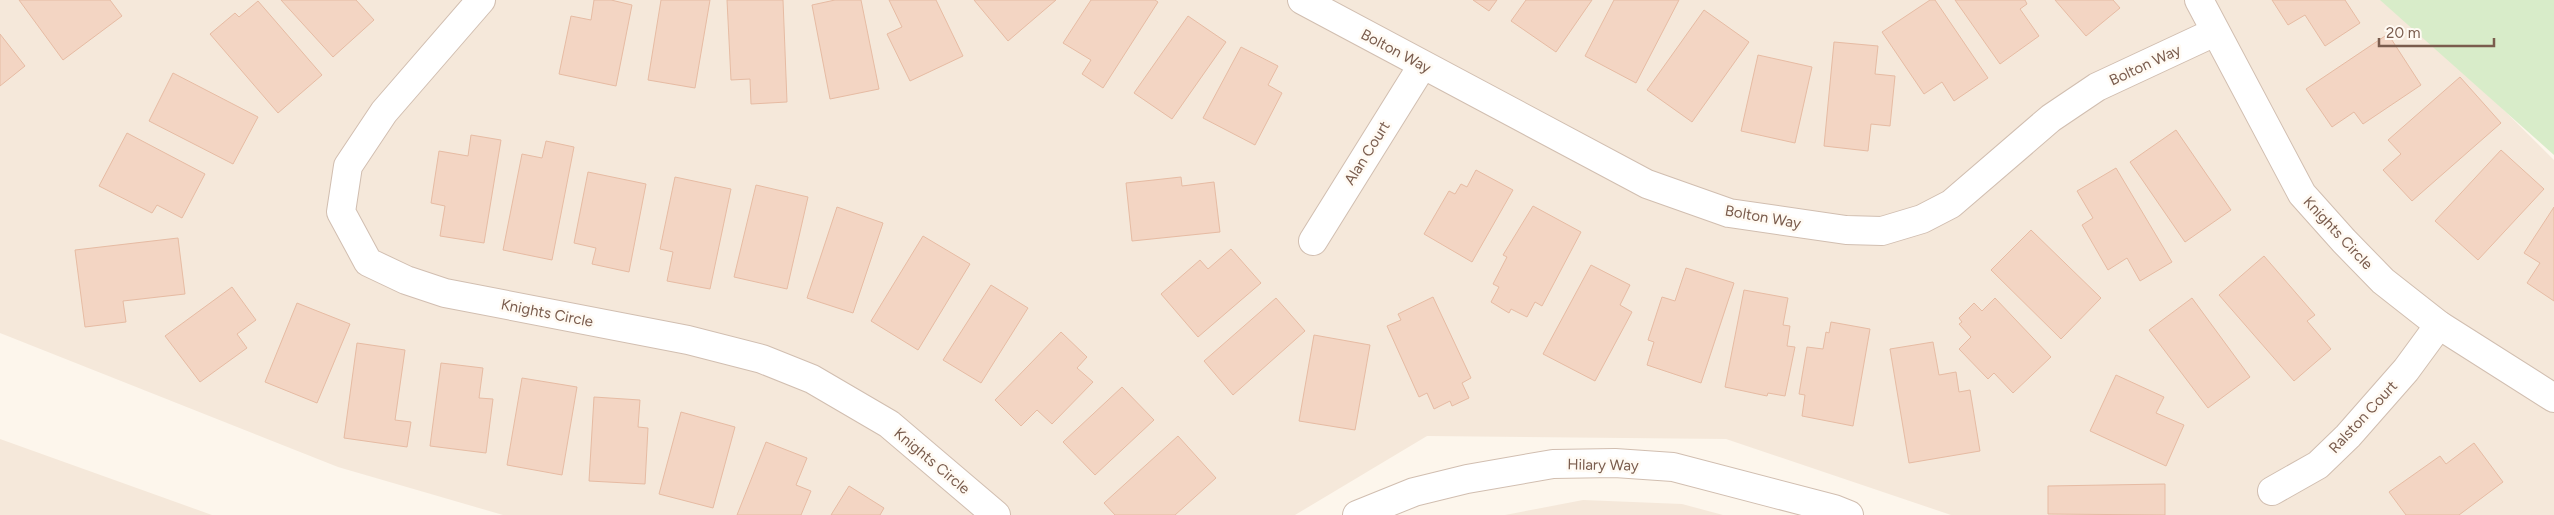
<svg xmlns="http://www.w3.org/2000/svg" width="2554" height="515" font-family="Figtree,sans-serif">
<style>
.residential{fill:#f5e8da}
.green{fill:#d8ecc9}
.building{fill:#f3d5c3;stroke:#e6bba3}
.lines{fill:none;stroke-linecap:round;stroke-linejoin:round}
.street-casing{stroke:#d1beb0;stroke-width:30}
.street{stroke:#fff;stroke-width:28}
.labels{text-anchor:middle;stroke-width:5;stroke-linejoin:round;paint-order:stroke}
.street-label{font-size:15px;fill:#7a5c4d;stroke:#fffaf3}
</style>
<rect width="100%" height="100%" fill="#fdf6ec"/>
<!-- residential -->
<g class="residential">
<path d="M0,0h2393l161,160v355h-603l-225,-76 -299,-3 -132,79h-792l-165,-48 -338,-134z"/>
<path d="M0,439l212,76h-212z"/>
<path d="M1583,500l99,4 41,11h-218z"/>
</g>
<!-- green -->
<path class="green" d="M2380,0h174v155z"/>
<!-- building -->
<g class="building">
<path d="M19,0h91l12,16 -59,44z"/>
<path d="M281,0h75l18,20 -41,37z"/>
<path d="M594,0h17l21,5 -16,81 -57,-12 12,-58 20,4z"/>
<path d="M661,0h49l-15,88 -47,-8z"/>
<path d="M727,0h56l4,102 -36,2 -1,-25 -19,1z"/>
<path d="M835,0h26l18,89 -49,10 -18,-94z"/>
<path d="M889,0h47l27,56 -53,25 -23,-47 15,-7z"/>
<path d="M974,0h82l-48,41z"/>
<path d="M1091,0h64l3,2 -55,86 -21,-14 9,-14 -28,-17z"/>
<path d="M1473,0h24l-8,11z"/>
<path d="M1526,0h66l-36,52 -45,-31z"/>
<path d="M1614,0h65l-43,83 -51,-27z"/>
<path d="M1930,0h5l53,78 -34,23 -12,-19 -18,12 -42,-62z"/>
<path d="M1955,0h70l2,4 -7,5 19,27 -39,28z"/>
<path d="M2055,0h58l7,8 -34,28z"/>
<path d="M2272,0h73l15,23 -35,23 -20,-31 -17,10z"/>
<path d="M258,1l64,74 -44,38 -68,-79 25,-21 4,4z"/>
<path d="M1704,10l45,32 -57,80 -45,-32z"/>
<path d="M1188,16l38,26 -54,77 -38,-26z"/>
<path d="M0,34l25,32 -25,20z"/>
<path d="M2388,34l33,51 -58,39 -9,-12 -22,15 -26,-38z"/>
<path d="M1834,42l44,4 -3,28 20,2 -5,50 -19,-2 -3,27 -44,-5z"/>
<path d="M1241,47l37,19 -10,19 14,8 -27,52 -52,-27z"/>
<path d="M1758,55l54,12 -17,76 -54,-12z"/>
<path d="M173,73l85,44 -25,47 -84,-43z"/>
<path d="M2460,77l41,46 -89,78 -29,-31 18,-16 -13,-14z"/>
<path d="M2176,130l55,80 -46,32 -55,-80z"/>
<path d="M127,133l78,41 -23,44 -25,-13 -5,8 -53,-27z"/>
<path d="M471,135l30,5 -17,103 -44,-7 5,-30 -14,-3 8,-52 29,5z"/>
<path d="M546,141l28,6 -22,113 -49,-10 19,-96 20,4z"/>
<path d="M2501,150l43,39 -66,71 -43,-39z"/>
<path d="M2116,168l56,94 -32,19 -13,-23 -19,12 -26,-45 11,-7 -16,-27z"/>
<path d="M1476,170l37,20 -41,72 -48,-28 25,-43 6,3 6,-10 6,3z"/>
<path d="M588,172l58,12 -17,88 -37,-8 4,-16 -22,-5z"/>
<path d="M675,177l56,12 -21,100 -43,-8 6,-29 -13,-3z"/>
<path d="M1181,177l1,9 32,-4 6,50 -88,9 -6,-58z"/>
<path d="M756,185l52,12 -21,92 -53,-12z"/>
<path d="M1533,206l48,26 -39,74 -7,-4 -8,15 -16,-8 -2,4 -18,-11 8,-15 -6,-3 14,-27 -4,-2z"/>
<path d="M837,207l46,16 -30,90 -46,-15z"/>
<path d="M2554,207v94l-27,-18 13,-20 -16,-10z"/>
<path d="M2031,230l70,68 -40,41 -70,-69z"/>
<path d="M923,236l47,28 -52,86 -47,-29z"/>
<path d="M178,238l7,56 -62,7 3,21 -41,5 -10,-77z"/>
<path d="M1231,249l30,34 -63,54 -37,-43 39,-34 8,9z"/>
<path d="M2264,256l51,59 -8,6 24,28 -37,32 -75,-86z"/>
<path d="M1591,265l39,20 -10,20 12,7 -37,69 -52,-27z"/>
<path d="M1686,268l48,15 -33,100 -54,-18 7,-23 -6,-2 14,-43 13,4z"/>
<path d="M991,285l37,23 -47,75 -38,-23z"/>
<path d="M232,287l24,33 -19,14 10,14 -47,34 -35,-46z"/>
<path d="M1744,290l44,8 -5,27 7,1 -3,20 8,1 -10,49 -17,-3 -1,3 -42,-9z"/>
<path d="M1433,297l38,81 -9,5 7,15 -17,8 -2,-5 -16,8 -7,-16 -8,4 -32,-71 14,-6 -3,-6z"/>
<path d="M1276,298l29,33 -72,64 -29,-34z"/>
<path d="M1995,298l56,59 -38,36 -19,-20 -6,6 -29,-30 12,-12 -12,-13 3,-2 -3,-4 15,-15 8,8z"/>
<path d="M2192,298l58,79 -42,31 -59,-78z"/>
<path d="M297,303l53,21 -33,79 -52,-21z"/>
<path d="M1831,322l39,7 -17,97 -51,-10 3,-21 -6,-1 8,-47 16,2 3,-17 3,1z"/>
<path d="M1061,332l26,25 -10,11 16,14 -41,42 -15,-14 -16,16 -26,-26z"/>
<path d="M1314,335l56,10 -15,85 -56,-9z"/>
<path d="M1933,342l6,33 17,-3 3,20 11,-2 10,61 -71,12 -19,-114z"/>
<path d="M357,343l48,7 -10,70 16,2 -4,25 -63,-9z"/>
<path d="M441,363l42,5 -4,30 14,1 -7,54 -56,-7z"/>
<path d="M2116,375l48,22 -8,16 28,12 -18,41 -76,-35z"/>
<path d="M522,378l55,9 -15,88 -55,-10z"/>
<path d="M1122,387l32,33 -59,55 -32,-33z"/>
<path d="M594,397l46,3 -2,27 10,1 -3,56 -56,-3z"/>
<path d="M681,412l54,15 -22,81 -54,-14z"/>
<path d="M1178,436l38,42 -41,37h-60l-11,-12z"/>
<path d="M766,442l41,16 -11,27 15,6 -10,24h-64z"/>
<path d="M2474,443l29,39 -44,33h-53l-17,-23 51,-36 6,8z"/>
<path d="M2165,484v31l-117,-1v-28z"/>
<path d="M849,486l35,22 -4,7h-49z"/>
</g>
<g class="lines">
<defs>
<g id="street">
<path d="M481,0l-97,112 -36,54 -7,46 27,50 38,18 39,13 243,47 74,19 50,20 77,45 107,91"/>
<path d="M1302,0l345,184 82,29 117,17 36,1 40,-12 29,-15 100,-86 46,-31 118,-55"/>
<path d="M2199,0l103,194 42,47 39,40 56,44 115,73"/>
<path d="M1313,241l109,-175"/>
<path d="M2272,491l46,-26 30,-29 58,-66 33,-45"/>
<path d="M1357,515l57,-23 53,-13 86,-15 62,-1 58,4 161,42 15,6"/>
</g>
</defs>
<!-- street casing -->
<use href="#street" class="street-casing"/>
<!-- street -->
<use href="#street" class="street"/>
</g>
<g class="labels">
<!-- street labels -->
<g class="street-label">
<text transform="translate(1396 51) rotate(28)" y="5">Bolton Way</text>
<text transform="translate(2145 65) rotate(-25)" y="5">Bolton Way</text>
<text transform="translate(1367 153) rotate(-58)" y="5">Alan Court</text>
<text transform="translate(1763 217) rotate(10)" y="5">Bolton Way</text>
<text transform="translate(2338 233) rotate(47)" y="5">Knights Circle</text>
<text transform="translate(547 313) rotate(11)" y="5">Knights Circle</text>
<text transform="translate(2363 417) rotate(-47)" y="5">Ralston Court</text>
<text transform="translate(932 461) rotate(40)" y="5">Knights Circle</text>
<text transform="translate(1603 465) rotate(1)" y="5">Hilary Way</text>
</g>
</g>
<!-- scale -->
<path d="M2379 38v8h115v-8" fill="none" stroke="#7a5c4d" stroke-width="2.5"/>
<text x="2386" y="38" font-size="15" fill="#7a5c4d" stroke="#fffaf3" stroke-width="4" paint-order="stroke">20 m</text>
</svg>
